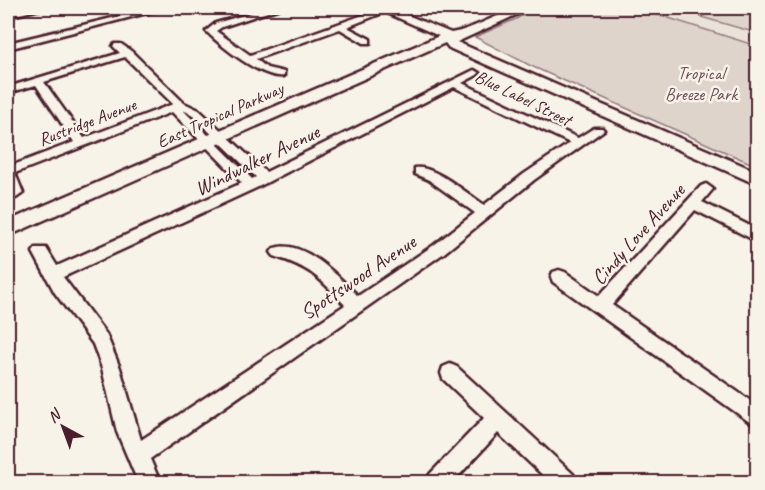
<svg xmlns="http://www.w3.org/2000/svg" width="765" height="490" font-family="Caveat,sans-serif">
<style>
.built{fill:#eae3da}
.green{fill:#ded4cc;stroke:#947a7c;stroke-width:1.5}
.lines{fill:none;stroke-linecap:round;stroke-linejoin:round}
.street-casing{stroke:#4a1f2b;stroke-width:5}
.secondary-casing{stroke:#4a1f2b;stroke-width:5}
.street{fill:#f7f3e8;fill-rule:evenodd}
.secondary{fill:#f7f3e8;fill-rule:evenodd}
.labels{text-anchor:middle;stroke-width:5;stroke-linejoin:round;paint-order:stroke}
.far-park-label{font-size:18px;fill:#6f4c53;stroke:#f7f3e8}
.far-street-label{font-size:18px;fill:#4a1f2b;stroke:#f7f3e8}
.street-label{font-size:21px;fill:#4a1f2b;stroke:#f7f3e8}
</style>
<rect width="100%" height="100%" fill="#f7f3e8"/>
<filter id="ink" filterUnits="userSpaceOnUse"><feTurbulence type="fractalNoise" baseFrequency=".0167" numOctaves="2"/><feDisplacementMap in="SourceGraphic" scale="12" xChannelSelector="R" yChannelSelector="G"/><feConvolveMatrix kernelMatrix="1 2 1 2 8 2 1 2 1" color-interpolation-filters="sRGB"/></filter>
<g filter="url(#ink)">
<!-- built -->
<path class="built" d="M637,8h120v38z"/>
<!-- green -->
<g class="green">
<path d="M535,8h102l120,38v120l-226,-100 -56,-29 41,-18z"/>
<path d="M715,8h42v21l-4,3 -52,-15z"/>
</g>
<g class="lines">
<defs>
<g id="street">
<path d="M31,8h13l-36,9v-4z"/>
<path d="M154,8h12l-158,41v-6z"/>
<path d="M269,8h11l-58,19 -6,4 34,24 133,-47 7,2 -43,17 23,12v4h-6l-24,-14 -84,30 11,9 17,4v4c-22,3 -62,-29 -78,-45l10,-8z"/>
<path d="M459,8h9l1,1 -4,2z"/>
<path d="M115,44h6l10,7 53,52 15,7 67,62 208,-102 5,3 -2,2 -15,8 116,55 16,-10h8l2,2 -70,50 -90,73 -294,206 10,23h-22l-21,-50 -15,-64 -9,-24 -38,-51 -22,-41 3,-4h10l11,18 185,-83 -70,-71 -157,61 8,20 -7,5 -5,-2 -3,-8v-21l66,-25 -38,-57 -28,8v-6l112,-34 -7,-7zM125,57l48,47 -89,34 -40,-56zM454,87l116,56 -46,31 -40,31c-15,-10 -51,-41 -69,-37v6l14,6 46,33 -41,32 -76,51c-18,-18 -55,-58 -84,-48l-3,4 3,4c37,12 44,20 71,49l-204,135 -21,-72 -14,-34 -43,-57 193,-89zM183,110l8,4 65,63 -4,2z"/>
<path d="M706,184l7,5 -11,13 56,28v12l-63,-32 -83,95 146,101v22l-205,-146 -2,-5 2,-5 6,-2 6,2 34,24 102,-110z"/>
<path d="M450,364l7,3 116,107 3,8h-26l-52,-49 -45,49h-26l3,-8 54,-56 -41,-39 -2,-6 2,-6z"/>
</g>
<path id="secondary" d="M376,8h14l61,25c28,-4 51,-25 80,-25l-74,34 301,130v13l-309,-137 -4,-5 -437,193v-15l431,-185z"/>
</defs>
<!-- street casing -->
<use href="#street" class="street-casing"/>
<!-- secondary casing -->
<use href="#secondary" class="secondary-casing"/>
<!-- street -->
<use href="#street" class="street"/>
<!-- secondary -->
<use href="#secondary" class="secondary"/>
</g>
</g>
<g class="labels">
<!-- far-park labels -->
<g class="far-park-label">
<text x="701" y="79">Tropical<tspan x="701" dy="21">Breeze Park</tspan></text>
</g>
<!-- far-street labels -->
<g class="far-street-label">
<text transform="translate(523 98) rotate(26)" y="6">Blue Label Street</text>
<text transform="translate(220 115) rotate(-24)" y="6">East Tropical Parkway</text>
<text transform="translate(87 122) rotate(-21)" y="6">Rustridge Avenue</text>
</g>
<!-- street labels -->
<g class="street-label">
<text transform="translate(257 160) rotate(-26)" y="7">Windwalker Avenue</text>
<text transform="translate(638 234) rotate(-48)" y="7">Cindy Love Avenue</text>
<text transform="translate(358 277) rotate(-34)" y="7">Spottswood Avenue</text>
</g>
</g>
<!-- margin -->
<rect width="765" height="490" fill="none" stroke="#f7f3e8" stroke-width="30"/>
<rect x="15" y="15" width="735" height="460" fill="none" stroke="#4a1f2b" stroke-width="2" filter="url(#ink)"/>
<!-- north arrow -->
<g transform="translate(63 427) rotate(319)" stroke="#f7f3e8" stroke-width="4.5" paint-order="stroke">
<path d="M0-4.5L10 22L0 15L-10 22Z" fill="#4a1f2b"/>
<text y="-9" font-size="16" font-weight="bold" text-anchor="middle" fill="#4a1f2b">N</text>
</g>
</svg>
